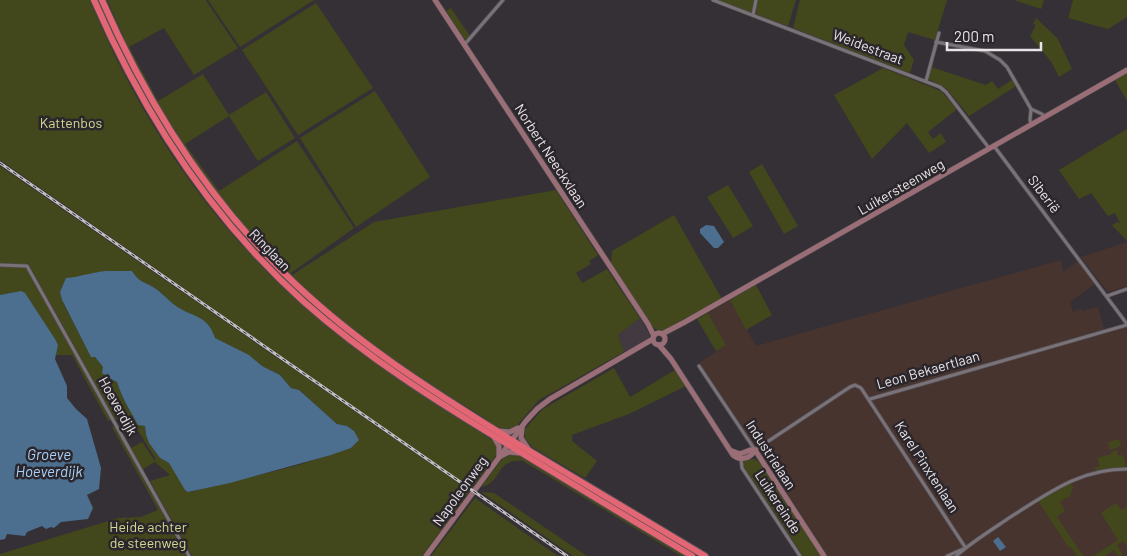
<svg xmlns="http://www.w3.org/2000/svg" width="1127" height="556" font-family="Barlow,sans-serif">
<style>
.built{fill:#423941}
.industrial{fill:#48342f}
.green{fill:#43471c;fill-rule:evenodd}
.water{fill:#4c6e8f}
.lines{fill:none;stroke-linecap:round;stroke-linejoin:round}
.street-casing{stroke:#524d51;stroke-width:4.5}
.secondary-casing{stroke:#524d51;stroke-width:6}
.highway-casing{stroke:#524d51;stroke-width:8}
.street{stroke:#797278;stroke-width:3}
.secondary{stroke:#996e77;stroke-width:5}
.highway{stroke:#e36675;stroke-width:6}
.rail-casing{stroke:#c2bec2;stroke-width:3}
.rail{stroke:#2b262b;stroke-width:1;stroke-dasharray:4;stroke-linecap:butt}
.labels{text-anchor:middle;stroke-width:5;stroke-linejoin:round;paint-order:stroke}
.street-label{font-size:14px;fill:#e8e5e8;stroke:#2b262b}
.park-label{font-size:14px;fill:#d1da91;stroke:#2b262b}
.water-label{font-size:15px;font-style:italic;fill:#a7d3fd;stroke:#2b262b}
</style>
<rect width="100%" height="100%" fill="#353035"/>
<!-- built -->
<path class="built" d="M640,318l10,17 -1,5 -25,12 -6,-17z"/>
<!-- industrial -->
<g class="industrial">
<path d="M1127,242v44l-19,6 -27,-35z"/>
<path d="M1061,260l2,12 15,-11 18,22 -26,19 3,10 8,-4 1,3 16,-4 7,25 22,-6v230h-301l-127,-193 27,-18 -18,-32 22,-13 26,46z"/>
</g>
<!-- green -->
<g class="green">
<path d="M0,0h90c48,118 123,229 221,313 56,48 119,88 183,128l3,6v7l-25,35 -472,-329z"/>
<path d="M97,0h3l39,84 42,69 116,136 181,134c-44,-28 -89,-54 -129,-87 -69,-55 -131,-120 -179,-195 -28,-45 -51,-93 -73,-141z"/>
<path d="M107,0h99l1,2 31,46 -44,27 -30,-47 -35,19 29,54 45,-27 26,41 37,-23 29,46 -37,23 -29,-45 -44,28 34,47 78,-50 57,87 -63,45 1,2 82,-53 182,-32 42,65 -9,6 2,3 -15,9 6,10 25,-14 33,49 -22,17 6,17 -85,48 -26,30 -18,-3c-9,-10 -31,-21 -43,-29 -31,-20 -62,-40 -91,-62 -75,-58 -140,-129 -190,-210 -18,-29 -34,-59 -49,-90l2,2z"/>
<path d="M208,0h106l-74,47z"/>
<path d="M717,0h38l-4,13z"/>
<path d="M757,0h39l-8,26 -32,-12z"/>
<path d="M800,0h147l-12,40 -27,-8 -4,13 10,15 -4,13 -117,-45z"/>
<path d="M1014,0h30l-3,9z"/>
<path d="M1073,0h54v17l-19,12 -40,-11z"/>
<path d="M316,3l57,85 -75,47 -56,-85z"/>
<path d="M451,8l19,28 -6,4 -18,-29z"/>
<path d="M1036,18l22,21 14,30 -13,8 -7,-14 -22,-27 6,-11 -3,-1z"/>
<path d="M931,67l55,18 6,-4 6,8 14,-9 4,6 -47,30 -23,-28 -18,-9z"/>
<path d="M883,68l58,23 16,18 -29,23 5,7 8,-6 5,9 -17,11 -22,-30 -35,36 -38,-64z"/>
<path d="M1127,73v28l-12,-21z"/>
<path d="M375,91l55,86 -74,50 -56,-89z"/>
<path d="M1127,129v112l-15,-16 6,-3 3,3 -6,-12 -7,3 -17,-23 -12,6 -20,-29z"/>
<path d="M762,164l36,62 -14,8 -35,-62z"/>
<path d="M0,166l470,325 -48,65h-230l-42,-75 20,-6 -15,-13 -12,7 -12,-21 11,-6 13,19v-3l-25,-40 -15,1 -87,-156 -3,1 86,156 -3,1 -36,-66h-18l4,-10 -30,-47 -12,-6 -16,3zM106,271h26c7,12 14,11 24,18 6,4 10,9 15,13 15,14 38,14 44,36l33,17 14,11 18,9 11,13 8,2 38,34 10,2 7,5 3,11 -6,6 -56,18 -97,24 -7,2 -6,-3 -16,-26 -9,-5 -11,-15 -3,-8 -1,-9 -7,-2c-8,-14 -17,-26 -21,-42l-6,-3 -8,-12 -8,-10 -4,-1 -28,-53 -3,-11 6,-13z"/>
<path d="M728,185l25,41 -20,12 -26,-41z"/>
<path d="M674,215l48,84 -60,32 -5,-1 -6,-4 -40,-63 1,-12z"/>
<path d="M756,285l16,30 -26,15 -16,-30z"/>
<path d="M708,313l18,32 -10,6 -19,-32z"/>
<path d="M614,368l16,29 45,-27 11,16 -57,28 -57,21v6l25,20 -12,17 -53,-31 -7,-9v-9l18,-20z"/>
<path d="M115,426l71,130h-186v-2l118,-36 23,-1 17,-7 -46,-83z"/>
<path d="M1119,439l2,7 -11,4 -2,-8z"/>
<path d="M1117,450l1,6 5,-1 3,10 -1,2 -27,3 -5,-2 7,-2 -3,-8 14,-4v-2z"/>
<path d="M510,455h7l6,3 162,98h-4l-158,-95c-28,-2 -19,18 -40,26l-1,-1 21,-28z"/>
<path d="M746,459h9l8,6 59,91h-19l-60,-91v-3z"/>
<path d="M1069,483l5,5 -2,1 -2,9 -2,-1 -8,5 5,9 -8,6 26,39h-6l-6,-9 -2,1 -31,-47z"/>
<path d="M481,492l13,1 93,63h-14z"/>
<path d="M475,498l77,54 6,4h-127z"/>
<path d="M1116,503l5,7 6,-3v39l-4,-5 -6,4 6,10 -5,1 -4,-6 -9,6h-12l25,-16 -17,-27z"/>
</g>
<!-- water -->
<g class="water">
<path d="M706,225l8,1 10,16 -6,6h-4l-14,-15v-4z"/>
<path d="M106,271h26c6,10 12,11 21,16 7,4 12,10 18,15 16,15 37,11 44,36l34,17 13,11 18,9 11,13 8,2 38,34 10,2 7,5 5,9 -8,8 -20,7 -101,28 -42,9 -3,-2 -16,-27 -9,-5 -11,-15 -3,-8 -1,-9 -7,-1c-8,-15 -16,-26 -21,-43l-6,-3 -9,-6 1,-6 -8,-10h-4l-29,-57 -2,-8 6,-14c14,-1 26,-6 40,-7z"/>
<path d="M21,291l4,2 30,46 3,6 -3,14 12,27v12l9,11 11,10 14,49 -2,21 -12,6 6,13 -5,11 -27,3 -7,6 -3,-1 -5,2 -4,-3 -15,6 -2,4 -18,-2 -2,5 -5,1v-245z"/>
<path d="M998,537l8,10 -6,4 -7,-10z"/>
</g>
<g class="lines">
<defs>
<g id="street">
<path d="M713,0l227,87 6,5 43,56"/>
<path d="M753,15l3,-15"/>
<path d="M936,42l49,9 15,9 7,7 24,42 -1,11 1,5"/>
<path d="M465,44l38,-44"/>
<path d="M926,81l13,-48"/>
<path d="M1031,109l11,5 2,3"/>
<path d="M994,146l133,178"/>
<path d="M0,265l27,1 162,290"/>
<path d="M1107,296l20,-7"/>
<path d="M699,366l56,84 95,-63 5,-2 6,3 104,159"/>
<path d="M870,399l257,-74"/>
<path d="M741,459l1,9 58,88"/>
<path d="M947,556l16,-7"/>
<path d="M956,556c17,-15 37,-27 56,-40 38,-24 68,-47 115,-47"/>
</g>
<g id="secondary">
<path d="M435,0l213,324 6,12"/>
<circle cx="659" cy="339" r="6"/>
<path d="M662,334l23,-12 442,-252"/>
<path d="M659,345l12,14 62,96c7,6 17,4 22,-5"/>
<path d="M522,428l-1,10 8,12"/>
<path d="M498,431l12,1 8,-4"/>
<path d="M494,437l5,9v11"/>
<path d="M755,450l69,106"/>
<path d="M732,451l8,3 10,-4h5"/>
<path d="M501,456l8,-4 10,1"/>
<path d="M426,556l100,-135 11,-12 13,-10 103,-60"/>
</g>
<g id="highway">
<path d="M94,0c49,113 117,218 209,301 64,57 136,102 209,146 60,37 120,73 180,109"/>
<path d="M102,0c44,101 102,194 181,272 68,68 149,119 230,169 64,38 128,77 192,115"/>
</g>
</defs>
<!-- street casing -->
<use href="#street" class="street-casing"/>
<!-- secondary casing -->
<use href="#secondary" class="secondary-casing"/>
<!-- highway casing -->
<use href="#highway" class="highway-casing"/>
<!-- street -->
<use href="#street" class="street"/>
<!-- secondary -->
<use href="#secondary" class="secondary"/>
<!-- highway -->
<use href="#highway" class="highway"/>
<defs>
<path id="rail" d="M0,163l567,393"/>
</defs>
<!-- rail casing -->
<use href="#rail" class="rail-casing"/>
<!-- rail -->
<use href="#rail" class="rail"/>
</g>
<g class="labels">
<!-- street labels -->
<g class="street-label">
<text transform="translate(868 47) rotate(21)" y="5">Weidestraat</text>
<text transform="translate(551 156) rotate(57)" y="5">Norbert Neeckxlaan</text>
<text transform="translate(901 187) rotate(-30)" y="5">Luikersteenweg</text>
<text transform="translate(1044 194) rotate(53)" y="5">Siberië</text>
<text transform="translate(270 250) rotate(46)" y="5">Ringlaan</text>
<text transform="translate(928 370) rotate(-16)" y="5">Leon Bekaertlaan</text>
<text transform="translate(118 406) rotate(61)" y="5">Hoeverdijk</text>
<text transform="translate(771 455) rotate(57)" y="5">Industrielaan</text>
<text transform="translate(927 467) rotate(57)" y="5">Karel Pinxtenlaan</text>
<text transform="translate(460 491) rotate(-54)" y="5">Napoleonweg</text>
<text transform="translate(778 502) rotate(57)" y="5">Luikereinde</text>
</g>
<!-- park labels -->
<g class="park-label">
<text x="71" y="128">Kattenbos</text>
<text x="148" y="532">Heide achter<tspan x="148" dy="16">de steenweg</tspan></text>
</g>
<!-- water labels -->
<g class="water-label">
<text x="49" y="460">Groeve<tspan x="49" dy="17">Hoeverdijk</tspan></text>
</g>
</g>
<!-- scale -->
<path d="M947 42v8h94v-8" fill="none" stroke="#e8e5e8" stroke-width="2.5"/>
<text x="954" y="42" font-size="15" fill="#e8e5e8" stroke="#2b262b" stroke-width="4" paint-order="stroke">200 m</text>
</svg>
